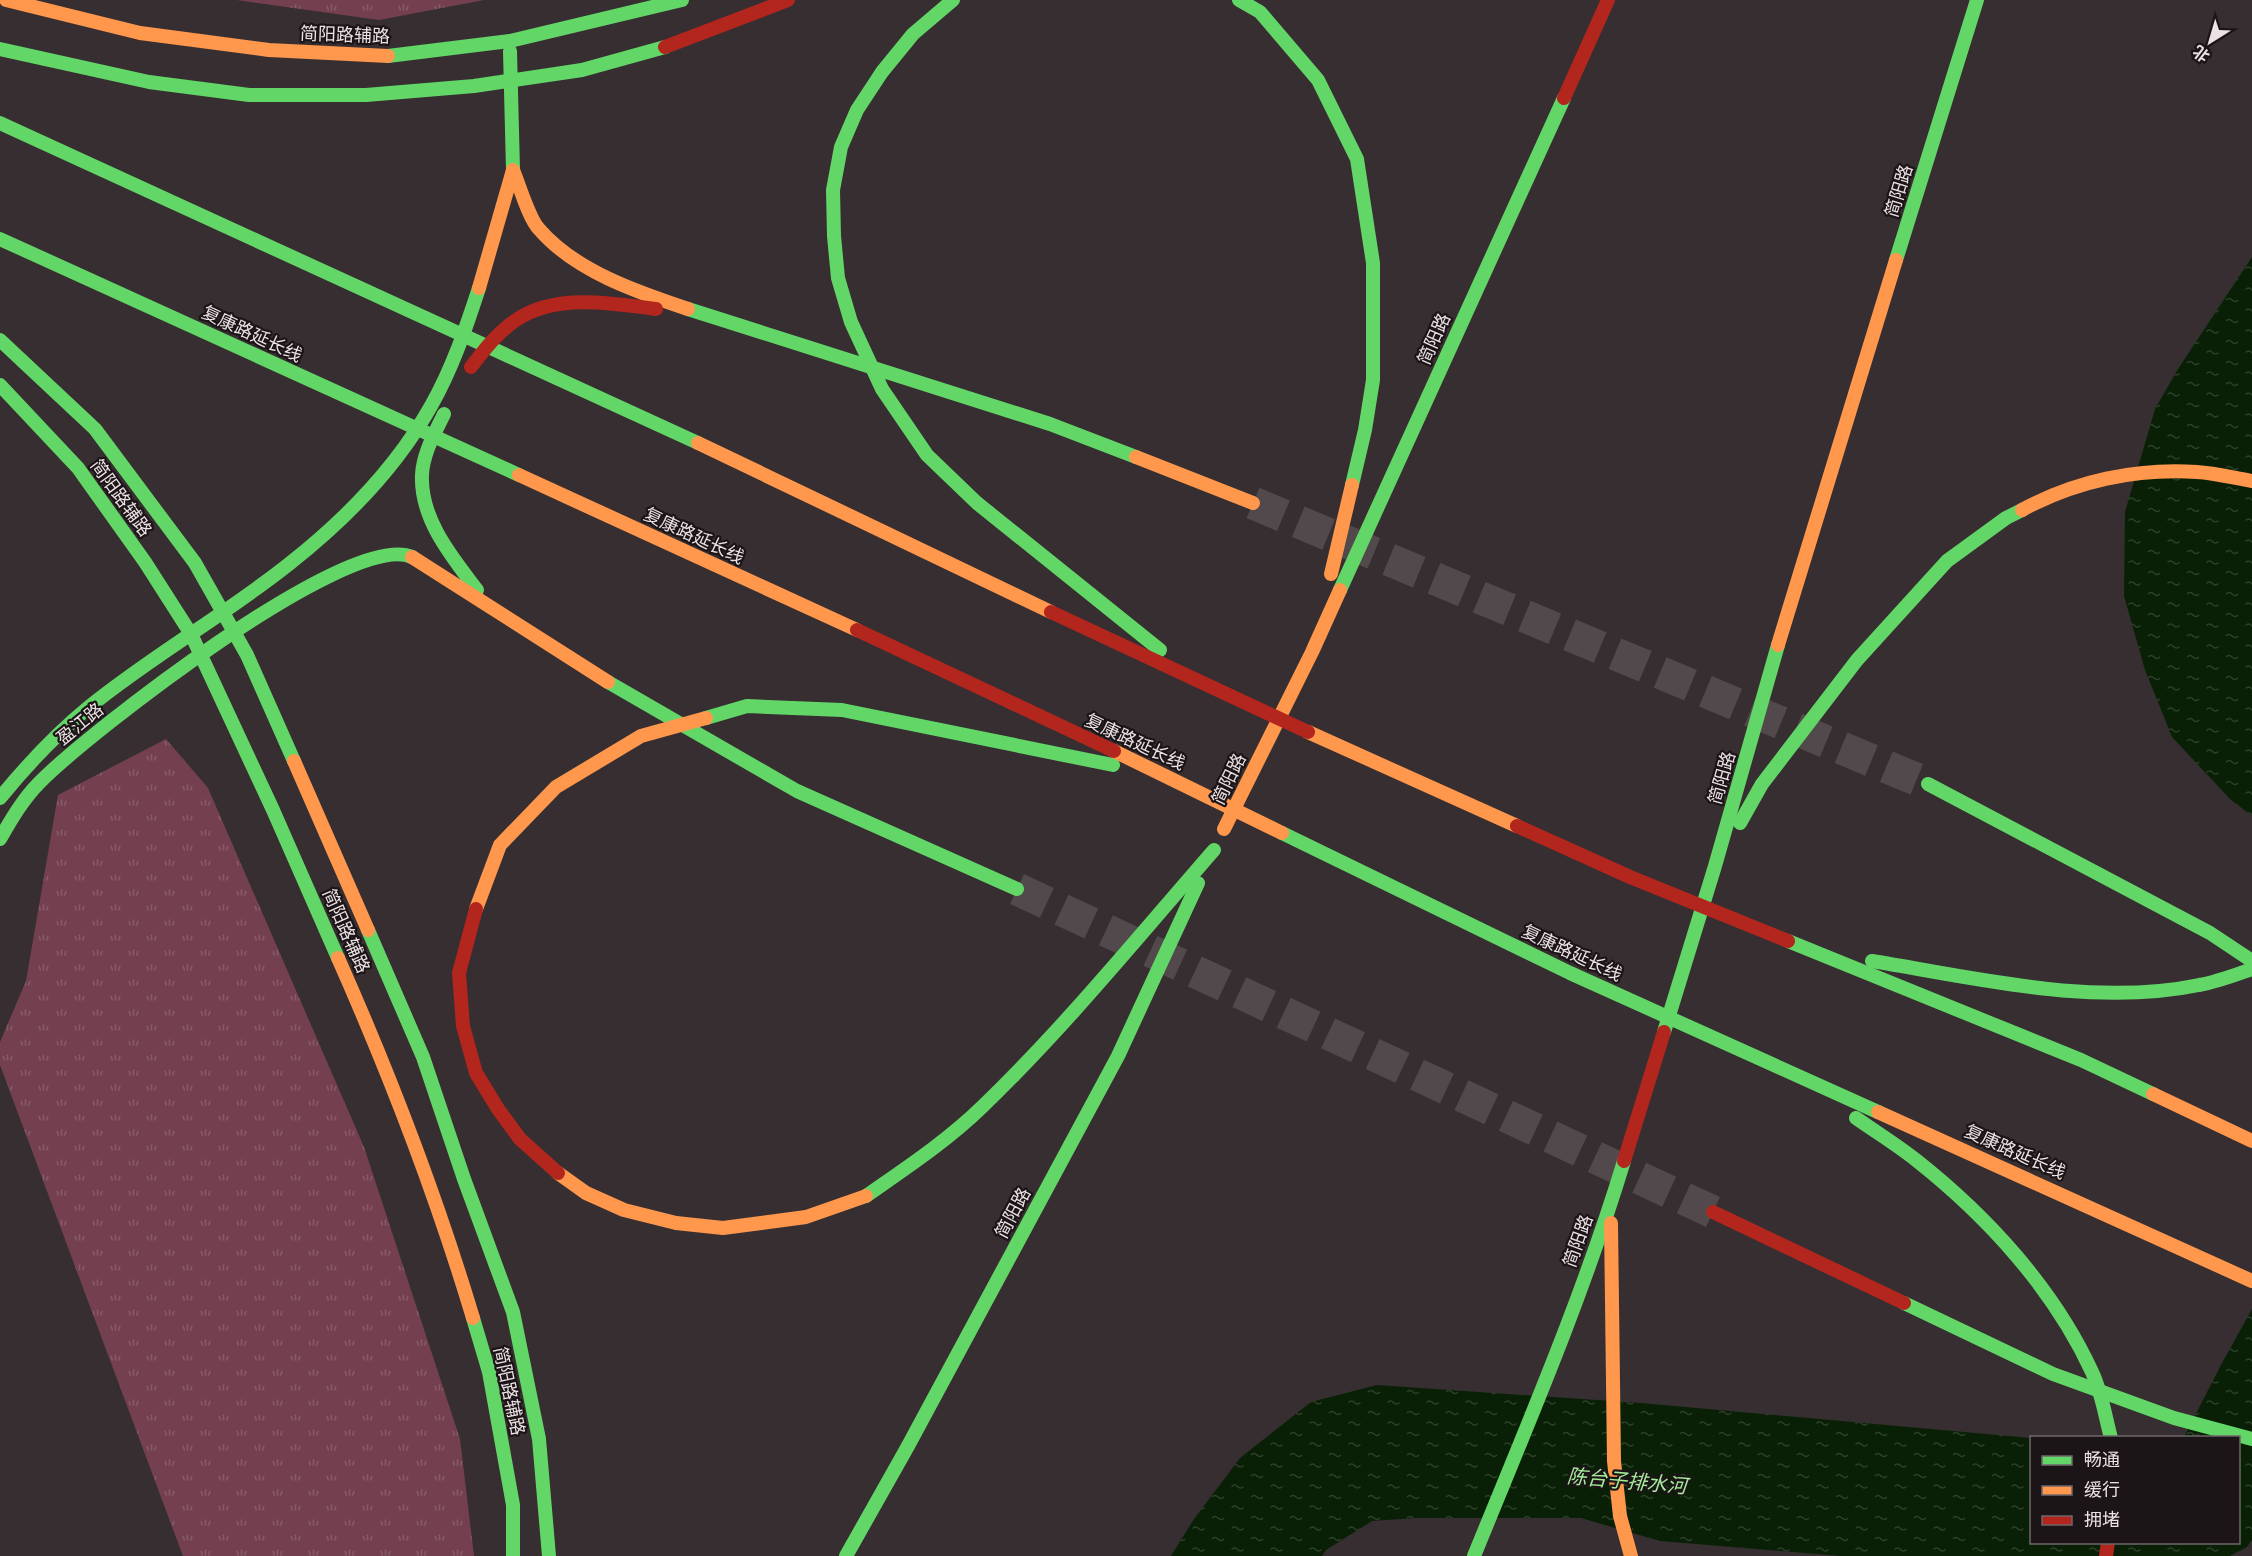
<svg xmlns="http://www.w3.org/2000/svg" width="2252" height="1556" font-family="'Roboto Condensed','Noto Sans SC',sans-serif">
<style>
.grass{fill:url(#grass-tufts)}
.water{fill:url(#water-ripples)}
.lines{fill:none;stroke-linecap:round;stroke-linejoin:round}
.secondary-tunnel{stroke:#51494b;stroke-width:33;stroke-dasharray:33 16;stroke-linecap:butt}
.fast{stroke:#63d668;stroke-width:14}
.slow{stroke:#ff974d;stroke-width:14}
.jam{stroke:#b3261e;stroke-width:14}
.labels{text-anchor:middle;stroke-width:4.5;stroke-linejoin:round;paint-order:stroke}
.street-label{font-size:18px;fill:#ece1e4;stroke:#1c1517}
.water-label{font-size:20px;font-style:italic;fill:#a3ec98;stroke:#1c1517}
</style>
<defs>
<pattern id="grass-tufts" width="24" height="20" patternUnits="userSpaceOnUse" patternTransform="scale(1.5)"><rect width="24" height="20" fill="#744050"/><path d="M3 7l-1-3M5 7V3M7 7l1-3M15 17l-1-3M17 17v-4M19 17l1-3" fill="none" stroke="#885b69"/></pattern>
<pattern id="water-ripples" width="26" height="14" patternUnits="userSpaceOnUse" patternTransform="scale(1.5)"><rect width="26" height="14" fill="#092006"/><path d="M2 4q2-2 4 0t4 0M15 11q2-2 4 0t4 0" fill="none" stroke="#2d402a"/></pattern>
</defs>
<rect width="100%" height="100%" fill="#362e30"/>
<!-- grass -->
<g class="grass">
<path d="M237,0h247l-105,20z"/>
<path d="M166,739l42,49 156,359 96,292 14,117h-291l-183,-491v-23l26,-61 32,-186z"/>
</g>
<!-- water -->
<g class="water">
<path d="M2252,257v559l-22,-17 -58,-62 -27,-67 -21,-74 1,-84 30,-103 23,-40z"/>
<path d="M2252,1309v231l-5,7 -17,9h-389l-181,-15 -79,-23h-165l-44,3 -46,29 -4,6h-151l23,-37 46,-61 71,-56 66,-17 264,18 390,35 1,104h206v-104l-54,-1 38,-74z"/>
</g>
<g class="lines">
<!-- secondary-tunnel -->
<g class="secondary-tunnel">
<path d="M1253,503l675,281"/>
<path d="M1017,889l696,323"/>
</g>
<!-- fast -->
<g class="fast">
<path d="M953,0l-40,34 -31,38 -25,38 -16,37 -8,43 1,46 4,42 13,44 31,67 45,66 50,48 183,147"/>
<path d="M1239,0l21,12 58,68 39,79 16,104v117l-8,50 -13,55"/>
<path d="M0,49l149,33 100,13h117l108,-9 108,-16 83,-23"/>
<path d="M510,51l3,119"/>
<path d="M388,56l122,-15 172,-41"/>
<path d="M0,123l698,320"/>
<path d="M0,239l519,236"/>
<path d="M1896,260l81,-260"/>
<path d="M688,309l362,115 86,33"/>
<path d="M0,340l95,89 100,134 52,92 47,106"/>
<path d="M0,385l78,83 67,94 46,72 82,176 65,148"/>
<path d="M444,414c-9,19 -21,39 -22,61 -2,44 30,82 55,115"/>
<path d="M1340,590l224,-492"/>
<path d="M608,682l189,109 220,98"/>
<path d="M706,718l41,-12 95,4 271,55"/>
<path d="M1928,784l282,149 42,28"/>
<path d="M0,798c27,-33 56,-64 89,-91 64,-52 136,-92 200,-143 56,-44 107,-96 142,-158 21,-37 35,-78 48,-118"/>
<path d="M1740,823l22,-39 95,-124 90,-99 59,-43 16,-8"/>
<path d="M1282,833l288,140 308,139"/>
<path d="M0,839c11,-19 23,-40 39,-56 48,-49 311,-254 373,-226"/>
<path d="M368,930l55,127 41,122 49,133 26,127 10,117"/>
<path d="M1788,941l293,119 72,34"/>
<path d="M1872,961c104,17 222,46 327,24 18,-3 36,-10 53,-16"/>
<path d="M1664,1032l51,-166 63,-221"/>
<path d="M1856,1118c20,14 41,27 60,42 71,56 138,129 176,212 10,21 13,44 19,66"/>
<path d="M866,1196c40,-28 81,-55 116,-89 83,-80 156,-170 232,-257"/>
<path d="M1904,1303l149,71 121,44 78,21"/>
<path d="M473,1318l16,54 24,133v51"/>
<path d="M846,1556l62,-110 210,-390 80,-173"/>
<path d="M1474,1556c53,-130 109,-260 150,-395"/>
</g>
<!-- slow -->
<g class="slow">
<path d="M6,0l134,33 129,17 119,6"/>
<path d="M479,288l34,-118c6,14 16,49 26,59 36,42 98,63 149,80"/>
<path d="M698,443l353,169"/>
<path d="M1136,457l117,46"/>
<path d="M519,475l338,155"/>
<path d="M2022,510c53,-29 114,-42 175,-38 18,1 37,6 55,9"/>
<path d="M412,557l196,125"/>
<path d="M1331,574l21,-89"/>
<path d="M1778,645l118,-385"/>
<path d="M1308,732l209,94"/>
<path d="M1114,751l168,82"/>
<path d="M294,761l74,169"/>
<path d="M1224,829l88,-177 28,-62"/>
<path d="M476,909l24,-64 56,-58 85,-51 65,-18"/>
<path d="M338,958c52,117 98,237 135,360"/>
<path d="M2153,1094l99,47"/>
<path d="M1878,1112l374,169"/>
<path d="M558,1173l28,20 38,17 52,13 47,5 83,-11 60,-21"/>
<path d="M1611,1223l3,238 6,55 11,40"/>
</g>
<!-- jam -->
<g class="jam">
<path d="M665,47l123,-47"/>
<path d="M1564,98l44,-98"/>
<path d="M471,367c13,-17 27,-35 45,-47 39,-27 96,-17 140,-11"/>
<path d="M1051,612l257,120"/>
<path d="M857,630l257,121"/>
<path d="M1517,826l113,51 158,64"/>
<path d="M476,909l-17,64 4,53 13,47 22,36 22,30 38,34"/>
<path d="M1624,1161l40,-129"/>
<path d="M1713,1212l191,91"/>
<path d="M2106,1556l2,-14"/>
</g>
</g>
<g class="labels">
<!-- street labels -->
<g class="street-label">
<text transform="translate(345 35) rotate(2)" y="6">简阳路辅路</text>
<text transform="translate(1899 191) rotate(-73)" y="6">简阳路</text>
<text transform="translate(252 334) rotate(25)" y="6">复康路延长线</text>
<text transform="translate(1434 339) rotate(-66)" y="6">简阳路</text>
<text transform="translate(121 498) rotate(54)" y="6">简阳路辅路</text>
<text transform="translate(694 536) rotate(25)" y="6">复康路延长线</text>
<text transform="translate(80 724) rotate(-39)" y="6">盈江路</text>
<text transform="translate(1135 742) rotate(25)" y="6">复康路延长线</text>
<text transform="translate(1722 778) rotate(-74)" y="6">简阳路</text>
<text transform="translate(1229 779) rotate(-64)" y="6">简阳路</text>
<text transform="translate(346 931) rotate(66)" y="6">简阳路辅路</text>
<text transform="translate(1572 953) rotate(25)" y="6">复康路延长线</text>
<text transform="translate(2015 1152) rotate(24)" y="6">复康路延长线</text>
<text transform="translate(1013 1213) rotate(-62)" y="6">简阳路</text>
<text transform="translate(1578 1241) rotate(-70)" y="6">简阳路</text>
<text transform="translate(509 1391) rotate(78)" y="6">简阳路辅路</text>
</g>
<!-- water labels -->
<g class="water-label">
<text transform="translate(1627 1481) rotate(5)" y="7">陈台子排水河</text>
</g>
</g>
<!-- legend -->
<rect x="2030" y="1436" width="210" height="108" fill="#1c1517" stroke="#6f6769" stroke-width="1.5"/>
<rect x="2042" y="1456" width="30" height="9" fill="#63d668" stroke="#6f6769" stroke-width="1.5"/>
<text x="2084" y="1466" font-size="18" fill="#ece1e4">畅通</text>
<rect x="2042" y="1486" width="30" height="9" fill="#ff974d" stroke="#6f6769" stroke-width="1.5"/>
<text x="2084" y="1496" font-size="18" fill="#ece1e4">缓行</text>
<rect x="2042" y="1516" width="30" height="9" fill="#b3261e" stroke="#6f6769" stroke-width="1.5"/>
<text x="2084" y="1526" font-size="18" fill="#ece1e4">拥堵</text>
<!-- north arrow -->
<g transform="translate(2210 42) rotate(217)" stroke="#1c1517" stroke-width="4.5" paint-order="stroke">
<path d="M0-4.5L10 22L0 15L-10 22Z" fill="#ece1e4"/>
<text y="-9" font-size="16" font-weight="bold" text-anchor="middle" fill="#ece1e4">北</text>
</g>
</svg>
